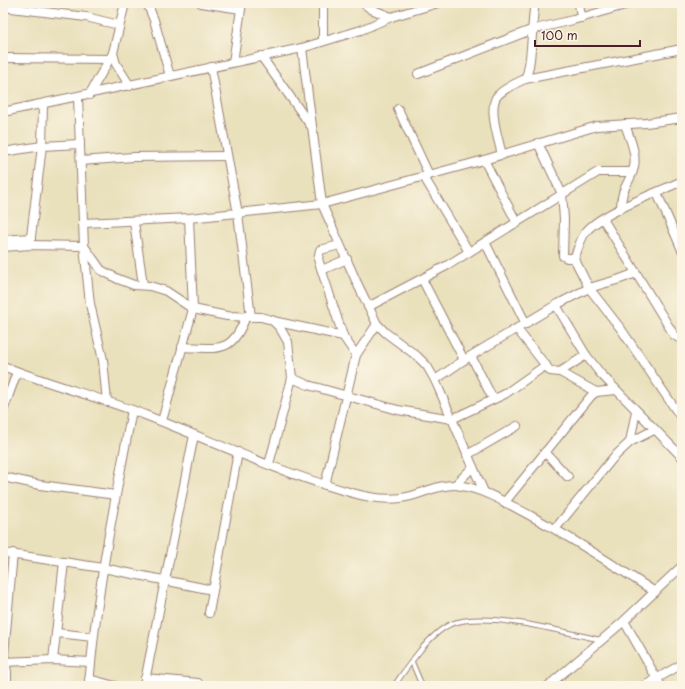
<svg xmlns="http://www.w3.org/2000/svg" width="685" height="689" font-family="'Playpen Sans',sans-serif">
<style>
.lines{fill:none;stroke-linecap:round;stroke-linejoin:round}
.service-casing{stroke:#9a8074;stroke-width:6}
.minor-casing{stroke:#9a8074;stroke-width:10}
.service{stroke:#fff;stroke-width:4}
.minor{stroke:#fff;stroke-width:8}
</style>
<rect width="100%" height="100%" fill="#fcf5e5"/>
<filter id="ink" filterUnits="userSpaceOnUse"><feTurbulence type="fractalNoise" baseFrequency=".025" numOctaves="2"/><feDisplacementMap in="SourceGraphic" scale="8" xChannelSelector="R" yChannelSelector="G"/><feConvolveMatrix kernelMatrix="1 2 1 2 8 2 1 2 1" color-interpolation-filters="sRGB"/></filter>
<filter id="wash" filterUnits="userSpaceOnUse"><feTurbulence type="fractalNoise" baseFrequency=".012" numOctaves="4" result="noise"/><feDisplacementMap in="SourceGraphic" scale="16" xChannelSelector="R" yChannelSelector="G"/><feGaussianBlur stdDeviation="0.9" result="paint"/><feColorMatrix in="noise" values="0 0 0 0 0 0 0 0 0 0 0 0 0 0 0 0 0 1.4 0 .05"/><feComposite in="paint" operator="in"/></filter>
<g filter="url(#wash)">
<rect width="100%" height="100%" fill="#e9e0bc"/>
</g>
<g filter="url(#ink)">
<g class="lines">
<defs>
<g id="service">
<path d="M412,662l10,24"/>
<path d="M394,686c13,-19 36,-53 57,-62 34,-14 113,8 150,16"/>
</g>
<g id="minor">
<path d="M147,3l7,17 16,56"/>
<path d="M201,3l40,6"/>
<path d="M323,3v37"/>
<path d="M363,3l8,6 20,8"/>
<path d="M579,3l2,15"/>
<path d="M3,7l83,10 33,8"/>
<path d="M302,48l20,156 35,79 20,41 9,9 31,23 10,10 8,14 49,112"/>
<path d="M113,53l3,11 14,22"/>
<path d="M261,56l50,70"/>
<path d="M3,58l107,1"/>
<path d="M233,62l9,-59"/>
<path d="M211,67l27,147 13,103"/>
<path d="M418,74l113,-44 42,-10 59,-17"/>
<path d="M525,79c8,-14 6,-57 10,-76"/>
<path d="M89,95l24,-42 12,-50"/>
<path d="M78,97l6,149 6,58 13,56 4,42"/>
<path d="M398,109l31,66"/>
<path d="M3,112l299,-64 59,-18 30,-13 47,-14"/>
<path d="M538,143l24,51 2,25 -1,37 4,2h7"/>
<path d="M3,152l39,-6 38,-2"/>
<path d="M502,155c-3,-14 -15,-49 -4,-60 7,-7 18,-12 27,-16l157,-30"/>
<path d="M484,160l33,63"/>
<path d="M81,161l52,-4 93,-1"/>
<path d="M424,177l45,75"/>
<path d="M682,181c-23,11 -84,33 -97,52 -5,7 -7,17 -11,25l15,30 32,41 61,90"/>
<path d="M657,193l25,57"/>
<path d="M621,208c0,-22 9,-24 13,-41 3,-14 -5,-30 -9,-43"/>
<path d="M603,219l71,116 8,5"/>
<path d="M134,222l9,63"/>
<path d="M84,223l105,-5 133,-14 162,-44 113,-34 49,-3 36,-5"/>
<path d="M3,240l28,-2"/>
<path d="M485,242l41,82"/>
<path d="M30,245l12,-99 1,-41"/>
<path d="M340,245l-20,5 -2,9 25,77 13,19"/>
<path d="M3,247l27,-2 54,1 17,24 17,9 16,6 16,1 16,5 27,18 34,7 34,1 11,3 8,8 8,14 4,36 -23,86"/>
<path d="M322,270l25,-11"/>
<path d="M422,279l42,81"/>
<path d="M556,305l30,50 14,18 82,84"/>
<path d="M368,307l80,-42 150,-93h34"/>
<path d="M273,321l70,15"/>
<path d="M517,329l33,42 10,1 26,-17"/>
<path d="M182,347c36,1 50,8 64,-31"/>
<path d="M471,356l22,43"/>
<path d="M3,366c45,18 92,30 137,47 70,27 137,59 209,79 20,6 41,10 62,4 15,-4 30,-12 45,-11 27,3 52,19 75,31 43,23 83,49 124,76"/>
<path d="M560,372l36,20"/>
<path d="M292,378l16,7 90,25 54,9 53,-25 41,-29"/>
<path d="M435,380l29,-20 92,-55 33,-17 31,-9 16,-6"/>
<path d="M3,411l14,-39"/>
<path d="M162,421l31,-112 -4,-91"/>
<path d="M630,442l6,-31"/>
<path d="M545,452l23,25"/>
<path d="M467,455l50,-29"/>
<path d="M3,477l37,8 76,10"/>
<path d="M325,485l31,-130 21,-31"/>
<path d="M455,485l18,-18"/>
<path d="M504,503l87,-107 5,-4 20,-2"/>
<path d="M555,529l58,-71 17,-16 24,-12"/>
<path d="M3,553l100,15 110,22"/>
<path d="M209,613l29,-161"/>
<path d="M624,621l37,65"/>
<path d="M57,633l36,4"/>
<path d="M53,660l11,-98"/>
<path d="M3,662l50,-2 37,2"/>
<path d="M145,678l53,5"/>
<path d="M89,679l26,7"/>
<path d="M7,686v-14l-3,-18 9,-101"/>
<path d="M89,686c7,-93 26,-185 43,-276"/>
<path d="M144,686l50,-251"/>
<path d="M548,686l76,-65 58,-55"/>
<path d="M644,686l38,-22"/>
</g>
</defs>
<!-- service casing -->
<use href="#service" class="service-casing"/>
<!-- minor casing -->
<use href="#minor" class="minor-casing"/>
<!-- service -->
<use href="#service" class="service"/>
<!-- minor -->
<use href="#minor" class="minor"/>
</g>
</g>
<!-- margin -->
<rect width="685" height="689" fill="none" stroke="#fcf5e5" stroke-width="16"/>
<!-- scale -->
<path d="M535 40v6h105v-6" fill="none" stroke="#4a1f2b" stroke-width="2"/>
<text x="541" y="40" font-size="12" fill="#4a1f2b" stroke="#fcf5e5" stroke-width="3" paint-order="stroke">100 m</text>
</svg>
